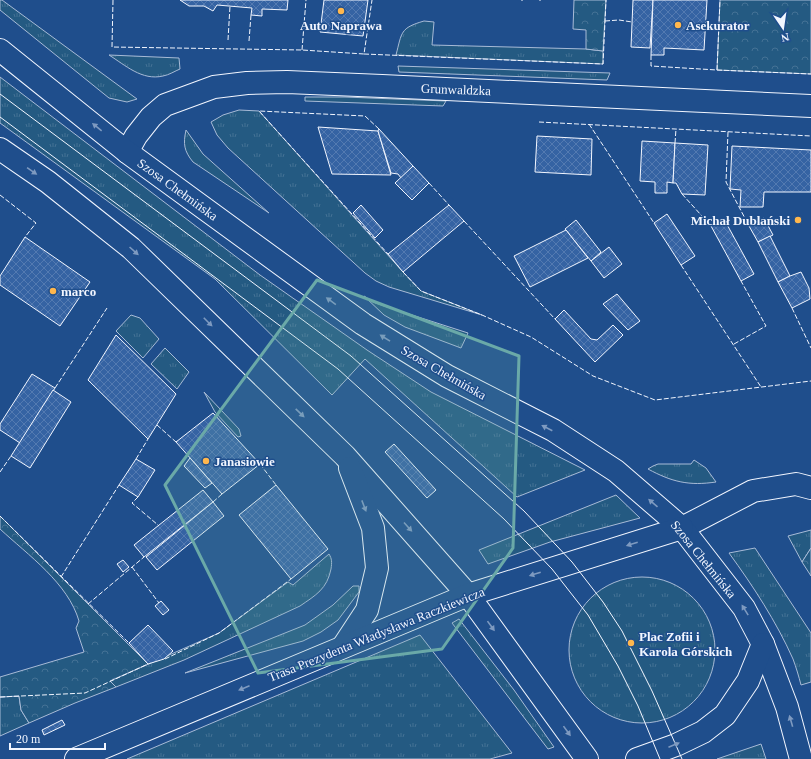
<svg xmlns="http://www.w3.org/2000/svg" width="811" height="759" font-family="Georgia,serif">
<style>
.grass{fill:url(#grass-tufts);stroke:#a8bbd7}
.forest{fill:url(#forest-crowns);stroke:#a8bbd7}
.building{fill:url(#building-cross-hatch);stroke:#f2f6ff}
.lines{fill:none;stroke-linecap:round;stroke-linejoin:round}
.minor-casing{stroke:#f2f6ff;stroke-width:24}
.major-casing{stroke:#f2f6ff;stroke-width:24}
.minor{stroke:#1f4e8c;stroke-width:22}
.major{stroke:#1f4e8c;stroke-width:22}
.tram{stroke:#f2f6ff;stroke-width:1}
.fence{stroke:#f2f6ff;stroke-width:1;stroke-dasharray:5 2;stroke-linecap:butt}
.oneway{fill:#7e9ac0}
.marked{fill:#6aa9a8;fill-opacity:0.2;stroke:#6aa9a8;stroke-width:3;stroke-linejoin:round}
.poi-dot{fill:#ffb74d;stroke:#1f4e8c;stroke-width:1.5}
.labels{text-anchor:middle;stroke-width:3;stroke-linejoin:round;paint-order:stroke}
.poi-label{font-size:13px;font-weight:bold;fill:#f2f6ff;stroke:#1f4e8c;text-anchor:start}
.street-label{font-size:13px;fill:#f2f6ff;stroke:#1f4e8c}
</style>
<defs>
<pattern id="grass-tufts" width="24" height="20" patternUnits="userSpaceOnUse"><rect width="24" height="20" fill="#245a82"/><path d="M3 7l-1-3M5 7V3M7 7l1-3M15 17l-1-3M17 17v-4M19 17l1-3" fill="none" stroke="#447295"/></pattern>
<pattern id="forest-crowns" width="20" height="18" patternUnits="userSpaceOnUse"><rect width="20" height="18" fill="#245a82"/><path d="M2 6a3 3 0 1 1 6 0M12 15a3 3 0 1 1 6 0" fill="none" stroke="#447295"/></pattern>
<pattern id="building-cross-hatch" width="8" height="8" patternUnits="userSpaceOnUse"><rect width="8" height="8" fill="#3563a3"/><path d="M0 0l8 8M0 8l8-8" fill="none" stroke="#537ab1"/></pattern>
</defs>
<rect width="100%" height="100%" fill="#1f4e8c"/>
<!-- grass -->
<g class="grass">
<path d="M0,0h2l135,99 -10,3 -18,-4 -109,-88z"/>
<path d="M424,21l10,1 -2,23 154,4 17,2v13l-207,-9c6,-23 4,-27 28,-34z"/>
<path d="M109,55l70,3 1,11c-5,2 -11,6 -17,7 -21,5 -38,-11 -54,-21z"/>
<path d="M398,66l212,7 -3,7 -208,-8z"/>
<path d="M0,77l260,198 107,75 64,42 154,78 -68,27 -152,-138 -33,36 -117,-116 -215,-156z"/>
<path d="M305,97h40l101,4 -3,5 -138,-5z"/>
<path d="M239,110l20,1 144,161 18,19 61,24 -93,-28 -13,-6 -11,-8 -137,-125 -11,-13 -6,-13 12,-7z"/>
<path d="M186,130l17,24 66,59 -76,-51c-9,-11 -10,-18 -7,-32z"/>
<path d="M364,296l9,6 14,5 81,26 -7,15 -56,-21 -21,-12z"/>
<path d="M131,315l9,3 19,21 -16,19 -27,-27z"/>
<path d="M165,348l24,24 -12,17 -26,-25z"/>
<path d="M204,392l35,37 2,7 -3,1 -23,-25z"/>
<path d="M694,460l12,8 10,14c-27,4 -44,0 -68,-13l5,-3 5,-2h33z"/>
<path d="M616,495l24,23 -90,24 -62,22 -9,-14z"/>
<path d="M811,530v18l-9,14 -14,-26z"/>
<path d="M755,548l56,85v49l-10,3c-2,-8 -5,-18 -8,-26 -17,-38 -40,-73 -64,-106z"/>
<path d="M329,554c3,5 3,8 2,15 -4,20 -15,26 -31,37l-116,54 -68,27 -6,-6 109,-48 69,-51 5,3z"/>
<circle cx="642" cy="650" r="73"/>
<path d="M353,586h6v6l-21,28 -17,12 -18,9 -118,32 120,-48 28,-20z"/>
<path d="M459,619l55,71 40,57 -6,2 -96,-126z"/>
<path d="M420,635l92,118 -22,6h-363z"/>
<path d="M19,696l2,14 8,13 -29,13v-39z"/>
<path d="M761,744l5,15h-49z"/>
</g>
<!-- forest -->
<g class="forest">
<path d="M574,0h32l-3,51 -17,-2v-19l-13,-1z"/>
<path d="M720,0h91v74l-94,-4z"/>
<path d="M0,516l148,148 -38,17 6,6 -41,16 -46,20 -8,-13 -2,-14 -19,1v-20l84,-25 -8,-24 3,-7c-11,-38 -51,-66 -79,-92z"/>
<path d="M811,548v28l-9,-14z"/>
</g>
<!-- building -->
<g class="building">
<path d="M180,0h108l-1,10 -25,-1v7l-11,-1 1,-7 -35,-3 -4,6 -9,-5h-15z"/>
<path d="M324,0h44l-5,36 -43,-4z"/>
<path d="M633,0h20l-3,48 -19,-1z"/>
<path d="M653,0h54l-3,50 -40,-2v7h-13z"/>
<path d="M318,127l60,4 13,44 -59,-1z"/>
<path d="M379,129l34,37 -12,12 -3,-4 -7,-1 -13,-42z"/>
<path d="M537,136l55,3 -1,36 -56,-3z"/>
<path d="M642,141l33,2 -2,40 -6,-1v11h-12v-11l-15,-1z"/>
<path d="M675,143l33,2 -3,50 -23,-1 -6,-11h-3z"/>
<path d="M732,146l79,4v42h-47l-1,15h-23l1,-17 -11,-1z"/>
<path d="M413,166l16,17 -17,17 -17,-17z"/>
<path d="M361,205l22,25 -8,8 -22,-25z"/>
<path d="M449,205l15,16 -61,51 -15,-18z"/>
<path d="M667,214l28,42 -14,9 -27,-42z"/>
<path d="M764,218l9,17 -15,7 -9,-16z"/>
<path d="M724,219l30,55 -13,7 -30,-55z"/>
<path d="M576,220l25,32 -10,9 -26,-32z"/>
<path d="M566,230l22,28 -58,29 -16,-31z"/>
<path d="M770,236l20,40 -12,6 -20,-40z"/>
<path d="M25,237l65,45 -30,44 -60,-41v-9z"/>
<path d="M609,247l13,17 -18,14 -13,-17z"/>
<path d="M801,272l8,16 1,11 -18,9 -14,-26 12,-6z"/>
<path d="M617,294l23,27 -12,9 -25,-26z"/>
<path d="M564,310l27,29 6,1 16,-15 10,10 -28,27 -40,-43z"/>
<path d="M116,335l60,59 -28,45 -60,-59z"/>
<path d="M32,374l23,14 -35,55 -20,-13v-6z"/>
<path d="M53,390l18,12 -41,66 -19,-12z"/>
<path d="M213,413l47,51 -38,30 -46,-52z"/>
<path d="M394,444l42,46 -9,8 -42,-46z"/>
<path d="M190,458l22,25 -7,5 -21,-22z"/>
<path d="M136,459l19,11 -17,27 -19,-12z"/>
<path d="M276,485l52,64 -37,30 -52,-64z"/>
<path d="M203,490l10,12 -69,55 -10,-12z"/>
<path d="M213,502l11,14 -67,54 -11,-13z"/>
<path d="M123,560l6,7 -6,5 -6,-8z"/>
<path d="M161,601l8,9 -6,5 -8,-9z"/>
<path d="M148,625l25,26 -9,8 -16,5 -19,-21z"/>
<path d="M62,720l3,5 -21,10 -2,-5z"/>
</g>
<g class="lines">
<defs>
<g id="minor">
<path d="M127,152l9,-16 15,-19 14,-12 49,-18 33,-4 40,-1 95,4 429,20"/>
<path d="M682,528l71,-37 43,-7 15,4"/>
</g>
<g id="major">
<path d="M0,50l127,102 236,172 84,52 106,54 63,41 66,57 62,80 19,36 24,63 14,52"/>
<path d="M0,149l48,33 83,66 214,208 123,139 119,164"/>
<path d="M344,645l23,-35 10,-42 -4,-40 -23,-60"/>
<path d="M76,759l392,-164 214,-67"/>
<path d="M637,759l39,-14 27,-13 22,-17 23,-34 15,-37"/>
</g>
</defs>
<!-- minor casing -->
<use href="#minor" class="minor-casing"/>
<!-- major casing -->
<use href="#major" class="major-casing"/>
<!-- minor -->
<use href="#minor" class="minor"/>
<!-- major -->
<use href="#major" class="major"/>
<!-- tram -->
<g class="tram">
<path d="M0,94l351,262 173,155 48,51 31,40 19,29 30,60 30,68"/>
<path d="M0,117l338,252 166,150 48,50 36,46 30,51 20,40 22,53"/>
</g>
<!-- fence -->
<g class="fence">
<path d="M113,0l-1,47 190,3 62,4 8,-54"/>
<path d="M522,1v-1"/>
<path d="M540,1v-1"/>
<path d="M605,21l14,-1 13,2"/>
<path d="M228,40l2,-34"/>
<path d="M249,41l2,-26"/>
<path d="M302,50l4,-50"/>
<path d="M364,54l239,10 3,-64"/>
<path d="M651,55v11l66,4 3,-70"/>
<path d="M717,70l94,4"/>
<path d="M539,122l272,14"/>
<path d="M589,124l65,99"/>
<path d="M379,129l-14,-13 -106,-5 129,143"/>
<path d="M728,132l-2,50 23,44"/>
<path d="M675,143l1,-14"/>
<path d="M429,183l20,22"/>
<path d="M682,194l29,32"/>
<path d="M0,195l36,28 -11,14"/>
<path d="M464,221l91,98"/>
<path d="M681,265l80,122"/>
<path d="M403,272l18,19 61,24 49,22 62,39 62,24 156,-19"/>
<path d="M792,308l19,40"/>
<path d="M734,344l32,-18 -25,-45"/>
<path d="M55,388l52,-80"/>
<path d="M157,425l19,17"/>
<path d="M136,459l12,-20"/>
<path d="M260,464l16,21"/>
<path d="M0,472l11,-16"/>
<path d="M138,497l-6,6 26,22"/>
<path d="M213,502l9,-8"/>
<path d="M0,516l129,127"/>
<path d="M132,567l27,36"/>
<path d="M61,577l58,-92"/>
<path d="M88,604l56,-47"/>
<path d="M165,659l54,-26 72,-54"/>
<path d="M0,697l85,-4 63,-29"/>
</g>
</g>
<!-- one-way arrows -->
<defs><path id="oneway-solid" d="M-6-.8H1V-3.2L6.5 0L1 3.2V.8H-6Z"/></defs>
<g class="oneway">
<use href="#oneway-solid" transform="translate(97 127) rotate(-141)"/>
<use href="#oneway-solid" transform="translate(32 171) rotate(35)"/>
<use href="#oneway-solid" transform="translate(134 251) rotate(42)"/>
<use href="#oneway-solid" transform="translate(331 301) rotate(-144)"/>
<use href="#oneway-solid" transform="translate(208 322) rotate(45)"/>
<use href="#oneway-solid" transform="translate(385 338) rotate(-148)"/>
<use href="#oneway-solid" transform="translate(300 413) rotate(44)"/>
<use href="#oneway-solid" transform="translate(547 428) rotate(-153)"/>
<use href="#oneway-solid" transform="translate(653 503) rotate(-139)"/>
<use href="#oneway-solid" transform="translate(364 506) rotate(69)"/>
<use href="#oneway-solid" transform="translate(408 527) rotate(48)"/>
<use href="#oneway-solid" transform="translate(632 544) rotate(163)"/>
<use href="#oneway-solid" transform="translate(535 574) rotate(163)"/>
<use href="#oneway-solid" transform="translate(745 610) rotate(-122)"/>
<use href="#oneway-solid" transform="translate(491 626) rotate(54)"/>
<use href="#oneway-solid" transform="translate(244 688) rotate(157)"/>
<use href="#oneway-solid" transform="translate(791 721) rotate(-106)"/>
<use href="#oneway-solid" transform="translate(567 731) rotate(54)"/>
<use href="#oneway-solid" transform="translate(674 745) rotate(-23)"/>
</g>
<!-- marked area -->
<path class="marked" d="M317,280l202,76 -6,192 -71,101 -184,24 -93,-188z"/>
<!-- markers -->
<g class="poi-dot">
<circle cx="341" cy="11" r="4"/>
<circle cx="678" cy="25" r="4"/>
<circle cx="798" cy="220" r="4"/>
<circle cx="53" cy="291" r="4"/>
<circle cx="206" cy="461" r="4"/>
<circle cx="631" cy="643" r="4"/>
</g>
<g class="labels">
<!-- poi labels -->
<g class="poi-label">
<text x="341" y="30" text-anchor="middle">Auto Naprawa</text>
<text x="686" y="30">Asekurator</text>
<text x="790" y="225" text-anchor="end">Michał Dublański</text>
<text x="61" y="296">marco</text>
<text x="214" y="466">Janasiowie</text>
<text x="639" y="641">Plac Zofii i<tspan x="639" dy="15">Karola Górskich</tspan></text>
</g>
<!-- street labels -->
<g class="street-label">
<text transform="translate(456 89) rotate(2)" y="5">Grunwaldzka</text>
<text transform="translate(178 189) rotate(36)" y="5">Szosa Chełmińska</text>
<text transform="translate(444 372) rotate(30)" y="5">Szosa Chełmińska</text>
<text transform="translate(704 559) rotate(51)" y="5">Szosa Chełmińska</text>
<text transform="translate(376 634) rotate(-22)" y="5">Trasa Prezydenta Władysława Raczkiewicza</text>
</g>
</g>
<!-- north arrow -->
<g transform="translate(783 28) rotate(167)" stroke="#1f4e8c" stroke-width="3" paint-order="stroke">
<path d="M0-3L7 15L0 10L-7 15Z" fill="#f2f6ff"/>
<text y="-6" font-size="11" font-weight="bold" text-anchor="middle" fill="#f2f6ff">N</text>
</g>
<!-- scale -->
<path d="M10 743v6h95v-6" fill="none" stroke="#f2f6ff" stroke-width="2"/>
<text x="16" y="743" font-size="12" fill="#f2f6ff" stroke="#1f4e8c" stroke-width="3" paint-order="stroke">20 m</text>
</svg>
